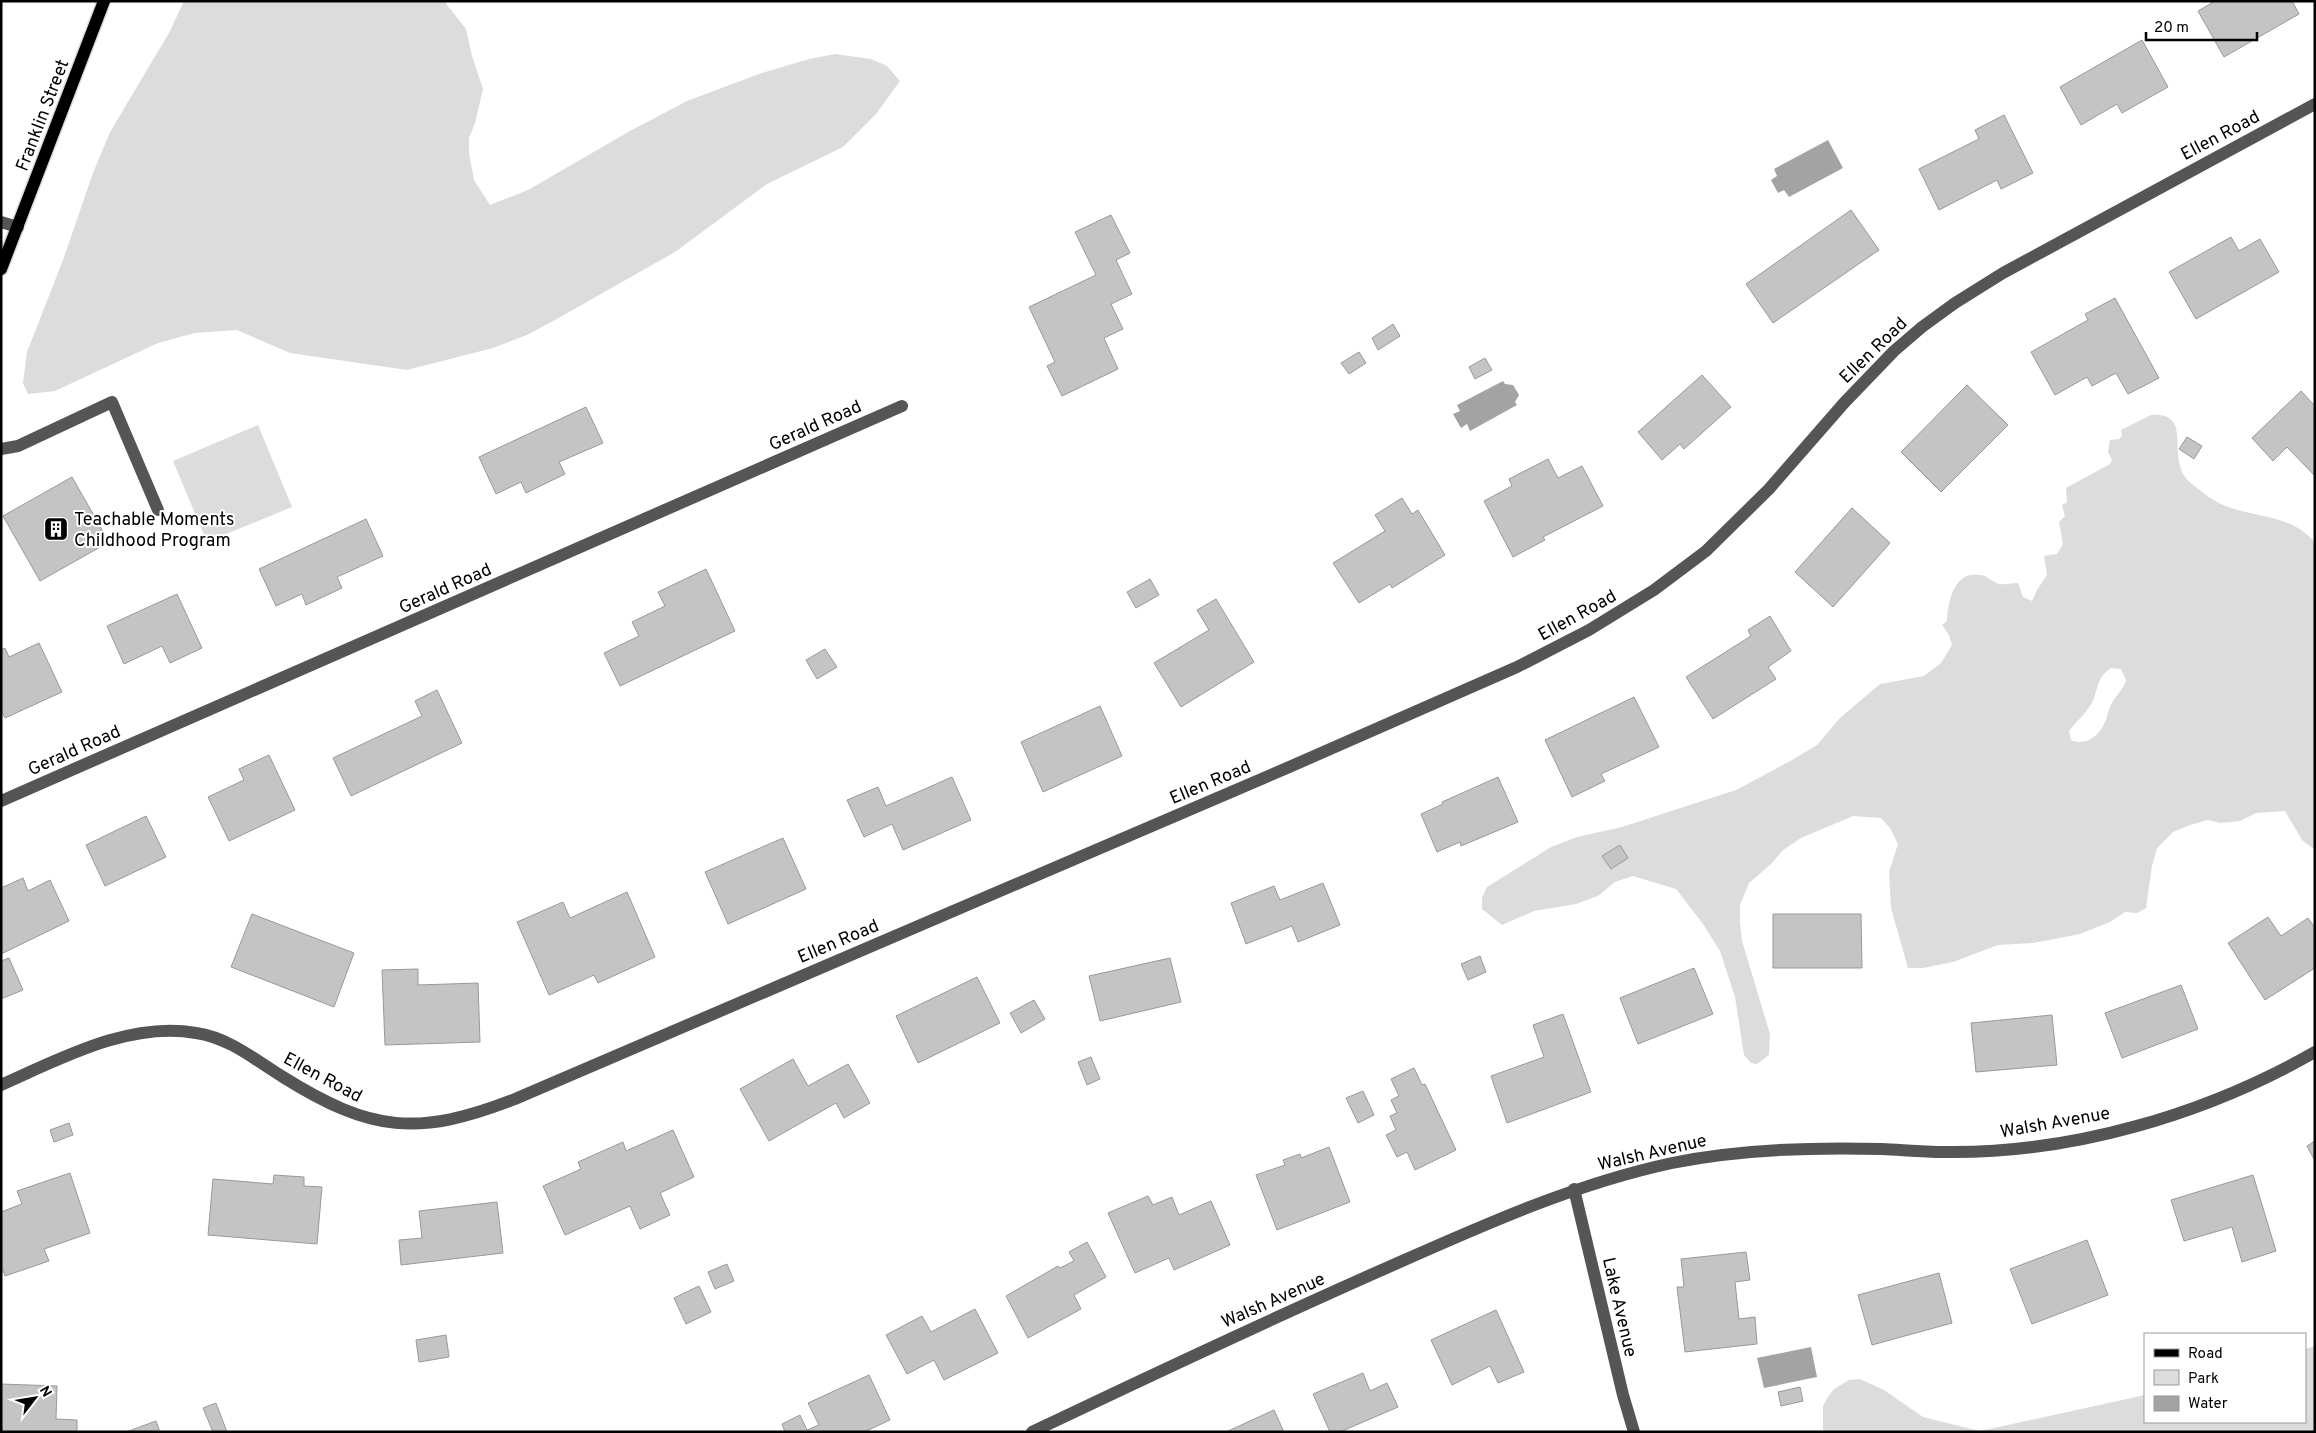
<svg xmlns="http://www.w3.org/2000/svg" width="2316" height="1433" font-family="Overpass,sans-serif">
<style>
.green{fill:#dcdcdc;fill-rule:evenodd}
.water{fill:#a3a3a3}
.building{fill:#c4c4c4;stroke:#999}
.lines{fill:none;stroke-linecap:round;stroke-linejoin:round}
.major-casing{stroke:#dbdbdb;stroke-width:15}
.minor{stroke:#555;stroke-width:12}
.major{stroke:#000;stroke-width:12}
.labels{text-anchor:middle;stroke-width:4;stroke-linejoin:round;paint-order:stroke}
.street-label{font-size:18px;fill:#000;stroke:#fff}
.poi-label{font-size:18px;fill:#000;stroke:#fff;text-anchor:start}
</style>
<rect width="100%" height="100%" fill="#fff"/>
<!-- green -->
<g class="green">
<path d="M184,1h260l22,28 6,27 11,33 -8,34 -6,15v15l5,27 16,25 38,-15 102,-59 57,-30 72,-27 50,-15 26,-5 36,5 16,7 13,15 -24,33 -33,33 -76,37 -92,68 -120,68 -28,15 -34,13 -86,22 -117,-17 -53,-23 -42,3 -37,10 -103,48 -27,3 -5,-11 4,-31 36,-92 30,-87 17,-41 59,-99z"/>
<path d="M2151,415c46,-3 11,46 41,69 8,6 16,13 25,18 32,17 74,10 98,41v307l-13,-10 -17,-29 -29,2 -16,8 -20,2 -12,-3 -18,5 -17,7 -16,16 -5,18 -6,42 -9,5 -12,-1 -15,10 -30,12 -47,9 -35,2 -45,17 -30,6h-15l-17,-60 -2,-36 9,-28 -8,-16 -9,-10 -28,-2 -52,22 -18,12 -12,14 -22,19 -9,22v17l2,19 28,93 -1,21 -12,9 -6,-1 -7,-8 -9,-58 -15,-46 -17,-27 -27,-35 -43,-13 -18,6 -17,14 -22,8 -42,7 -32,14 -20,-16v-11l5,-11 64,-40 26,-10 45,-10 114,-37 56,-30 25,-15 23,-27 40,-34 44,-8 17,-13 11,-18 -3,-10 -7,-10 5,-4c1,-20 7,-51 34,-46 7,1 11,7 18,9 5,1 13,-1 19,-1l5,14 9,4 5,-11 10,-15 -3,-19 13,-2 6,-10 -4,-22 6,-6 -3,-11 5,-3 -1,-14 44,-24 2,-4 -4,-8 2,-12 9,-1 3,-3 -1,-6zM2111,668l10,1 5,11c-2,9 -10,15 -14,23 -4,6 -4,13 -7,19 -5,13 -19,25 -34,18l-2,-9c7,-9 17,-18 23,-28 7,-15 4,-25 19,-35z"/>
<path d="M258,425l34,82 -85,35 -34,-81z"/>
<path d="M2315,1346v86h-492v-26l5,-9 6,-8 15,-9 11,-1 24,11 39,27 57,14 165,-36v27h160v-73z"/>
</g>
<!-- water -->
<g class="water">
<path d="M1828,140l15,28 -54,29 -5,-7 -6,3 -7,-13 6,-4 -3,-7z"/>
<path d="M1503,381l2,3 8,1 6,10 -4,7 2,3 -47,26 -3,-7 -6,4 -8,-14 7,-3 -3,-6z"/>
<path d="M1811,1347l6,30 -53,11 -7,-30z"/>
</g>
<!-- building -->
<g class="building">
<path d="M2215,1h77l7,13 -75,43 -26,-46z"/>
<path d="M2142,40l26,47 -46,26 -5,-9 -36,21 -21,-38z"/>
<path d="M2004,115l29,58 -32,16 -4,-9 -58,30 -20,-41 60,-30 -4,-9z"/>
<path d="M1851,210l28,40 -106,73 -27,-39z"/>
<path d="M1111,215l19,38 -14,7 16,34 -21,10 12,25 -19,9 14,31 -56,27 -15,-30 8,-4 -26,-55 67,-32 -21,-43z"/>
<path d="M2231,237l8,14 21,-12 19,33 -83,47 -27,-47z"/>
<path d="M2115,298l44,80 -31,16 -12,-21 -24,13 -5,-9 -32,18 -24,-43 57,-32 -3,-6z"/>
<path d="M1393,324l7,12 -22,14 -6,-12z"/>
<path d="M1359,352l7,11 -17,11 -8,-11z"/>
<path d="M1485,358l7,12 -17,9 -6,-12z"/>
<path d="M1702,375l29,32 -47,42 -4,-5 -18,16 -24,-28z"/>
<path d="M1967,385l41,40 -67,67 -40,-40z"/>
<path d="M2301,391l14,15v70l-28,-29 -14,14 -21,-23z"/>
<path d="M586,407l17,36 -44,19 6,12 -39,19 -5,-11 -25,12 -17,-37z"/>
<path d="M2187,437l15,9 -8,13 -15,-10z"/>
<path d="M1548,459l10,19 24,-12 21,40 -60,31 2,3 -32,17 -29,-56 28,-15 -3,-7z"/>
<path d="M72,477l37,65 -69,39 -37,-65z"/>
<path d="M1402,498l10,16 6,-4 27,45 -53,33 -2,-4 -31,19 -26,-40 52,-32 -10,-16z"/>
<path d="M1852,508l38,35 -57,64 -38,-35z"/>
<path d="M366,519l17,37 -46,21 5,11 -36,17 -4,-11 -26,12 -17,-37z"/>
<path d="M706,569l29,62 -115,55 -16,-33 35,-17 -7,-14 33,-16 -7,-14z"/>
<path d="M1150,579l9,16 -23,13 -9,-16z"/>
<path d="M177,594l25,54 -32,15 -8,-17 -38,18 -17,-38z"/>
<path d="M1216,599l38,63 -73,45 -27,-44 55,-33 -12,-20z"/>
<path d="M1770,616l21,35 -23,16 8,12 -63,40 -27,-42 65,-41 -3,-6z"/>
<path d="M39,643l23,49 -57,26 -4,-8v-60l4,-2 4,9z"/>
<path d="M825,649l12,18 -20,12 -11,-19z"/>
<path d="M437,690l25,53 -111,53 -18,-38 89,-42 -7,-15z"/>
<path d="M1634,697l25,50 -58,27 4,7 -33,16 -27,-57z"/>
<path d="M1100,706l22,50 -79,36 -22,-50z"/>
<path d="M269,755l26,55 -66,31 -21,-44 36,-17 -5,-11z"/>
<path d="M952,777l19,43 -68,30 -11,-26 -28,13 -17,-37 31,-13 8,19z"/>
<path d="M1498,777l20,45 -57,24 -1,-4 -23,10 -16,-38 22,-10 -1,-2z"/>
<path d="M146,816l20,41 -61,29 -19,-41z"/>
<path d="M783,838l23,51 -78,35 -23,-52z"/>
<path d="M1620,845l8,13 -17,11 -9,-13z"/>
<path d="M23,878l5,13 22,-11 19,41 -68,33v-66z"/>
<path d="M1323,883l17,42 -42,17 -6,-16 -46,18 -15,-41 43,-17 6,14z"/>
<path d="M627,892l28,65 -57,26 -4,-8 -45,20 -32,-73 46,-20 7,16z"/>
<path d="M252,914l102,39 -20,54 -103,-40z"/>
<path d="M1773,914h88l1,54h-89z"/>
<path d="M2268,917l13,19 27,-18 7,10v40l-50,32 -37,-57z"/>
<path d="M1480,956l6,16 -18,8 -7,-16z"/>
<path d="M9,958l14,32 -22,9v-38z"/>
<path d="M1170,958l11,44 -81,19 -11,-45z"/>
<path d="M1694,968l19,46 -75,30 -18,-46z"/>
<path d="M418,969v16l60,-2 2,59 -95,3 -3,-75z"/>
<path d="M977,977l23,46 -82,40 -22,-47z"/>
<path d="M2181,985l17,44 -76,29 -17,-45z"/>
<path d="M1034,1000l11,19 -24,14 -11,-20z"/>
<path d="M1563,1014l28,78 -84,31 -16,-47 53,-19 -11,-32z"/>
<path d="M2052,1015l5,50 -81,7 -5,-49z"/>
<path d="M1091,1057l9,22 -13,6 -9,-23z"/>
<path d="M793,1059l15,27 40,-22 22,39 -26,15 -8,-15 -67,38 -29,-52z"/>
<path d="M1414,1068l8,17 3,-1 31,66 -41,20 -8,-18 -10,5 -11,-22 10,-5 -6,-14 7,-3 -6,-13 8,-4 -8,-17z"/>
<path d="M1363,1091l11,24 -16,8 -12,-25z"/>
<path d="M69,1123l4,12 -19,7 -4,-12z"/>
<path d="M673,1130l21,47 -34,16 10,22 -30,14 -10,-23 -65,29 -22,-49 38,-17 -3,-7 45,-20 3,9z"/>
<path d="M2315,1141v20l-8,-15z"/>
<path d="M1329,1147l21,55 -73,28 -21,-55 29,-10 -2,-5 17,-6 1,4z"/>
<path d="M70,1173l20,60 -46,16 5,12 -44,15 -4,-11v-53l21,-8 -5,-13z"/>
<path d="M274,1175l30,2v9l18,1 -5,57 -109,-9 5,-56 60,5z"/>
<path d="M2253,1175l23,76 -34,11 -10,-35 -48,14 -13,-41z"/>
<path d="M1148,1196l5,9 19,-8 7,18 32,-14 19,44 -56,25 -5,-12 -34,15 -27,-60z"/>
<path d="M497,1202l6,51 -102,12 -2,-25 23,-2 -3,-27z"/>
<path d="M2087,1240l21,55 -76,29 -22,-55z"/>
<path d="M1087,1242l19,35 -32,18 7,14 -53,29 -22,-42 52,-30 2,2 14,-7 -5,-9z"/>
<path d="M1746,1252l4,28 -15,2 4,37 16,-2 2,27 -72,8 -8,-65h7l-3,-28z"/>
<path d="M727,1264l7,17 -19,8 -7,-17z"/>
<path d="M1939,1273l13,50 -80,22 -14,-50z"/>
<path d="M699,1286l12,26 -25,12 -12,-26z"/>
<path d="M975,1309l23,44 -54,27 -10,-20 -27,14 -21,-39 36,-19 9,16z"/>
<path d="M1496,1310l28,62 -26,11 -8,-17 -38,19 -21,-45z"/>
<path d="M446,1335l3,22 -30,5 -3,-22z"/>
<path d="M1363,1373l7,18 17,-8 11,24 -58,25h-10l-17,-38z"/>
<path d="M869,1375l21,45 -26,12h-79l-3,-8 18,-9 7,15 12,-5 -11,-22z"/>
<path d="M1,1384l56,2 -1,33 21,1v12h-76z"/>
<path d="M1800,1387l3,14 -22,5 -3,-14z"/>
<path d="M216,1403l11,29h-14l-10,-24z"/>
<path d="M1274,1410l10,22h-58z"/>
<path d="M156,1421l4,11h-34z"/>
</g>
<g class="lines">
<defs>
<path id="major" d="M1,269l103,-268"/>
</defs>
<!-- major casing -->
<use href="#major" class="major-casing"/>
<!-- minor -->
<g class="minor">
<path d="M1,222l17,5"/>
<path d="M1,449l17,-3 94,-44 46,108"/>
<path d="M1,801l901,-395"/>
<path d="M1,1085c59,-26 128,-64 195,-52 34,5 59,27 87,44 88,55 135,60 232,22l772,-331 230,-101 72,-37 65,-40 52,-39 63,-62 75,-86 50,-52 28,-24 33,-24 48,-30 312,-169"/>
<path d="M1574,1189l49,206 11,37"/>
<path d="M1032,1432c111,-53 222,-105 334,-155 100,-44 199,-91 306,-114 69,-14 140,-16 210,-14 21,1 41,3 62,3 127,2 260,-37 371,-100"/>
</g>
<!-- major -->
<use href="#major" class="major"/>
</g>
<!-- icons -->
<defs>
<symbol id="building-square" viewBox="-11 -11 22 22"><rect x="-9" y="-9" width="18" height="18" rx="4" fill="#000" stroke="#fff"/><path d="M-4-6H4V6H1V3H-1V6H-4ZM-2.5-4.3h1.7v1.8h-1.7ZM.8-4.3h1.7v1.8H.8ZM-2.5-1h1.7V.8h-1.7ZM.8-1h1.7V.8H.8Z" fill="#fff"/></symbol>
</defs>
<g fill-rule="evenodd">
<use href="#building-square" x="42" y="515" width="28" height="28"/>
</g>
<g class="labels">
<!-- street labels -->
<g class="street-label">
<text transform="translate(42 115) rotate(-69)" y="6">Franklin Street</text>
<text transform="translate(2220 135) rotate(-28)" y="6">Ellen Road</text>
<text transform="translate(1873 350) rotate(-44)" y="6">Ellen Road</text>
<text transform="translate(815 425) rotate(-24)" y="6">Gerald Road</text>
<text transform="translate(445 588) rotate(-24)" y="6">Gerald Road</text>
<text transform="translate(1577 615) rotate(-29)" y="6">Ellen Road</text>
<text transform="translate(74 750) rotate(-24)" y="6">Gerald Road</text>
<text transform="translate(1210 782) rotate(-23)" y="6">Ellen Road</text>
<text transform="translate(838 941) rotate(-23)" y="6">Ellen Road</text>
<text transform="translate(323 1077) rotate(28)" y="6">Ellen Road</text>
<text transform="translate(2055 1122) rotate(-10)" y="6">Walsh Avenue</text>
<text transform="translate(1652 1152) rotate(-13)" y="6">Walsh Avenue</text>
<text transform="translate(1273 1300) rotate(-24)" y="6">Walsh Avenue</text>
<text transform="translate(1620 1307) rotate(77)" y="6">Lake Avenue</text>
</g>
<!-- poi labels -->
<g class="poi-label">
<text x="74" y="525">Teachable Moments<tspan x="74" dy="21">Childhood Program</tspan></text>
</g>
</g>
<!-- border -->
<rect width="2316" height="1433" fill="none" stroke="#000000" stroke-width="5"/>
<!-- legend -->
<rect x="2144" y="1333" width="162" height="90" fill="#ffffff" stroke="#999999"/>
<rect x="2154" y="1349" width="25" height="8" fill="#000000" stroke="#999999"/>
<text x="2188" y="1358" font-size="15" fill="#000000">Road</text>
<rect x="2154" y="1370" width="25" height="15" fill="#dcdcdc" stroke="#999999"/>
<text x="2188" y="1383" font-size="15" fill="#000000">Park</text>
<rect x="2154" y="1396" width="25" height="15" fill="#a3a3a3" stroke="#999999"/>
<text x="2188" y="1408" font-size="15" fill="#000000">Water</text>
<!-- north arrow -->
<g transform="translate(35 1398) rotate(59)" stroke="#ffffff" stroke-width="4" paint-order="stroke">
<path d="M0-4L9 19L0 12L-9 19Z" fill="#000000"/>
<text y="-8" font-size="14" font-weight="bold" text-anchor="middle" fill="#000000">N</text>
</g>
<!-- scale -->
<path d="M2146 32v8h111v-8" fill="none" stroke="#000000" stroke-width="2.5"/>
<text x="2154" y="32" font-size="15" fill="#000000" stroke="#ffffff" stroke-width="4" paint-order="stroke">20 m</text>
</svg>
